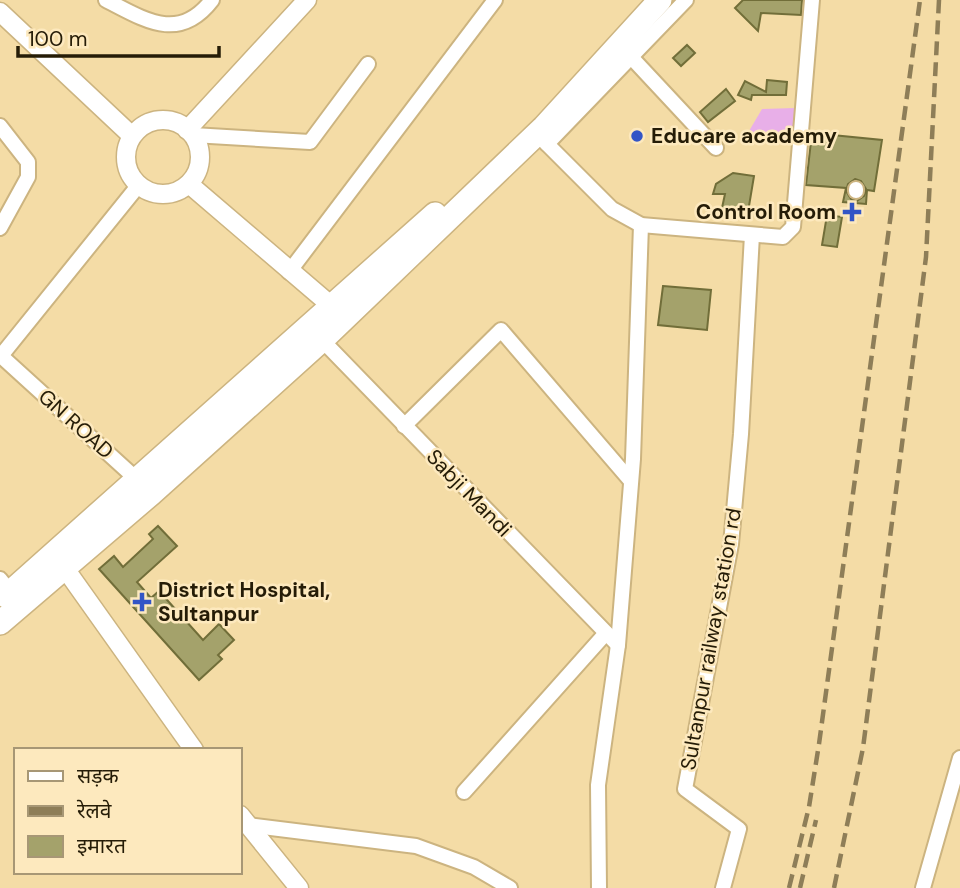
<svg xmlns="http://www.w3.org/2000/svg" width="960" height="888" font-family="'DM Sans','Noto Sans Devanagari',sans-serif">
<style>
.green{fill:#e8afe8}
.building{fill:#a4a26b;stroke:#716e39;stroke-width:2;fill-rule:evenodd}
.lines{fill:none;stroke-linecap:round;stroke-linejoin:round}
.minor-casing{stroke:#ccb480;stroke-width:18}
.tertiary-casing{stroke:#ccb480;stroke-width:21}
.primary-casing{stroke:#ccb480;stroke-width:26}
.minor{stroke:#fff;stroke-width:14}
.tertiary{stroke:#fff;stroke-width:18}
.primary{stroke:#fff;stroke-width:23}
.rail{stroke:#8e7e58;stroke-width:4.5;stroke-dasharray:14 7;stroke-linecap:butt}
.poi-dot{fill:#3355c6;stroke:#fde9be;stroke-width:2.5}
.labels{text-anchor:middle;stroke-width:5;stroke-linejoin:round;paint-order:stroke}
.poi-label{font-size:21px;font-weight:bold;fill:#251c07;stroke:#fde9be;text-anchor:start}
.street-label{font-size:21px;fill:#251c07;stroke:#fde9be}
</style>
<rect width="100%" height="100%" fill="#f4dca6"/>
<!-- green -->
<path class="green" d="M795,108l-2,35h-51l20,-34z"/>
<!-- building -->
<g class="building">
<path d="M743,0h59l-1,15 -40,-2 -3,18 -23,-23z"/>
<path d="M687,45l8,8 -14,13 -8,-8z"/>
<path d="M767,80l20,2 -1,13h-34l-1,5 -13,-5 7,-14 21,11z"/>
<path d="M726,89l9,12 -27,21 -8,-10z"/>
<path d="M812,133l70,7 -8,51 -7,-1 -1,14 -23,-2 3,-14 -40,-3zM855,179l6,2 5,8 -2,7 -7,5 -6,-2 -5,-8 2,-7z"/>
<path d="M733,173l21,3 -6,36 -26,-4 3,-14h-12l3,-10z"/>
<path d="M827,215l15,2 -5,30 -15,-2z"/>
<path d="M663,286l48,4 -4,40 -49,-5z"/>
<path d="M158,526l19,20 -40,36 14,16 8,-7 44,49 16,-16 15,16 -16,15 4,4 -23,21 -100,-111 15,-13 9,11 30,-28 -4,-5z"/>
</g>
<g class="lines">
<defs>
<g id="minor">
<path d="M106,0c39,20 73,43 106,0"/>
<path d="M632,58l84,90"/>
<path d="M0,126l28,36v15l-28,51"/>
<path d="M537,134l75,75 29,16 142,12 10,-10 19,-227"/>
<path d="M193,135l117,7 58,-78"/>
<path d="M547,144l139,-144"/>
<path d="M856,191v-2"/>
<path d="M289,272l206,-272"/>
<path d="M322,340l296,305"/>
<path d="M0,355l143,130"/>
<path d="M0,357l138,-171"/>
<path d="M404,426l97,-96 129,150"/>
<path d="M0,579l15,19"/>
<path d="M464,792l142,-159"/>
<path d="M247,825l169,21 58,21 36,21"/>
<path d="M599,888l-1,-103 20,-140 15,-186 8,-234"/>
<path d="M723,888l16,-59 -54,-40 46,-245 10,-110 11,-199"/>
<path d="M923,888l37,-130"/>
</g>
<g id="tertiary">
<path d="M0,12l132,124"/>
<circle cx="163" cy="157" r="37"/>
<path d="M187,130l120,-130"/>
<path d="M189,184l152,130"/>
<path d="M64,567l130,183"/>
<path d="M240,815l59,73"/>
</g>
<g id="primary">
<path d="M6,596l429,-382"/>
<path d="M0,623l152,-130 170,-153 222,-213 116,-127"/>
</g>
</defs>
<!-- minor casing -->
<use href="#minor" class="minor-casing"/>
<!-- tertiary casing -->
<use href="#tertiary" class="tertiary-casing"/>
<!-- primary casing -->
<use href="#primary" class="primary-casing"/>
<!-- minor -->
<use href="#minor" class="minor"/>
<!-- tertiary -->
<use href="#tertiary" class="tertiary"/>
<!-- primary -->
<use href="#primary" class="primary"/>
<!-- rail -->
<g class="rail">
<path d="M789,888l20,-81 10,-63 101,-744"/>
<path d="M800,888l16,-68"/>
<path d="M834,888l29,-140 63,-491 13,-257"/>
</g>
</g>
<!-- markers -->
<g class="poi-dot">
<circle cx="637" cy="136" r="7"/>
<path d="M848.5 201.5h7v7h7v7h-7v7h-7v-7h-7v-7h7z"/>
<path d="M138.5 591.5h7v7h7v7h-7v7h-7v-7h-7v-7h7z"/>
</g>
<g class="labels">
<!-- poi labels -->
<g class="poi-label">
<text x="651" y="143">Educare academy</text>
<text x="836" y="219" text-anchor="end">Control Room</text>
<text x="158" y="597">District Hospital,<tspan x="158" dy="24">Sultanpur</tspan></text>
</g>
<!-- street labels -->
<g class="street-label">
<text transform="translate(76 424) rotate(42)" y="7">GN ROAD</text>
<text transform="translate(469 493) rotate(46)" y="7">Sabji Mandi</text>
<text transform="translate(711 639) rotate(-80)" y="7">Sultanpur railway station rd</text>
</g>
</g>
<!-- legend -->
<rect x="14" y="748" width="228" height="126" fill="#fde9be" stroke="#a79775" stroke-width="2"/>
<rect x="28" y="771" width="35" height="10" fill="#ffffff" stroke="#a79775" stroke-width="2"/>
<text x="77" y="783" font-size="21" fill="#251c07">सड़क</text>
<rect x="28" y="806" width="35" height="10" fill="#8e7e58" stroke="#a79775" stroke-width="2"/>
<text x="77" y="818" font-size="21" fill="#251c07">रेलवे</text>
<rect x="28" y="836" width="35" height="21" fill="#a4a26b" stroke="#a79775" stroke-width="2"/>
<text x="77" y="853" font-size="21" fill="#251c07">इमारत</text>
<!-- scale -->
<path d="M18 46v10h201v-10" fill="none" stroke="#251c07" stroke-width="3.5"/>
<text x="28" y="46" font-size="21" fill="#251c07" stroke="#fde9be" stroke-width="5" paint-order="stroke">100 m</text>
</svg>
